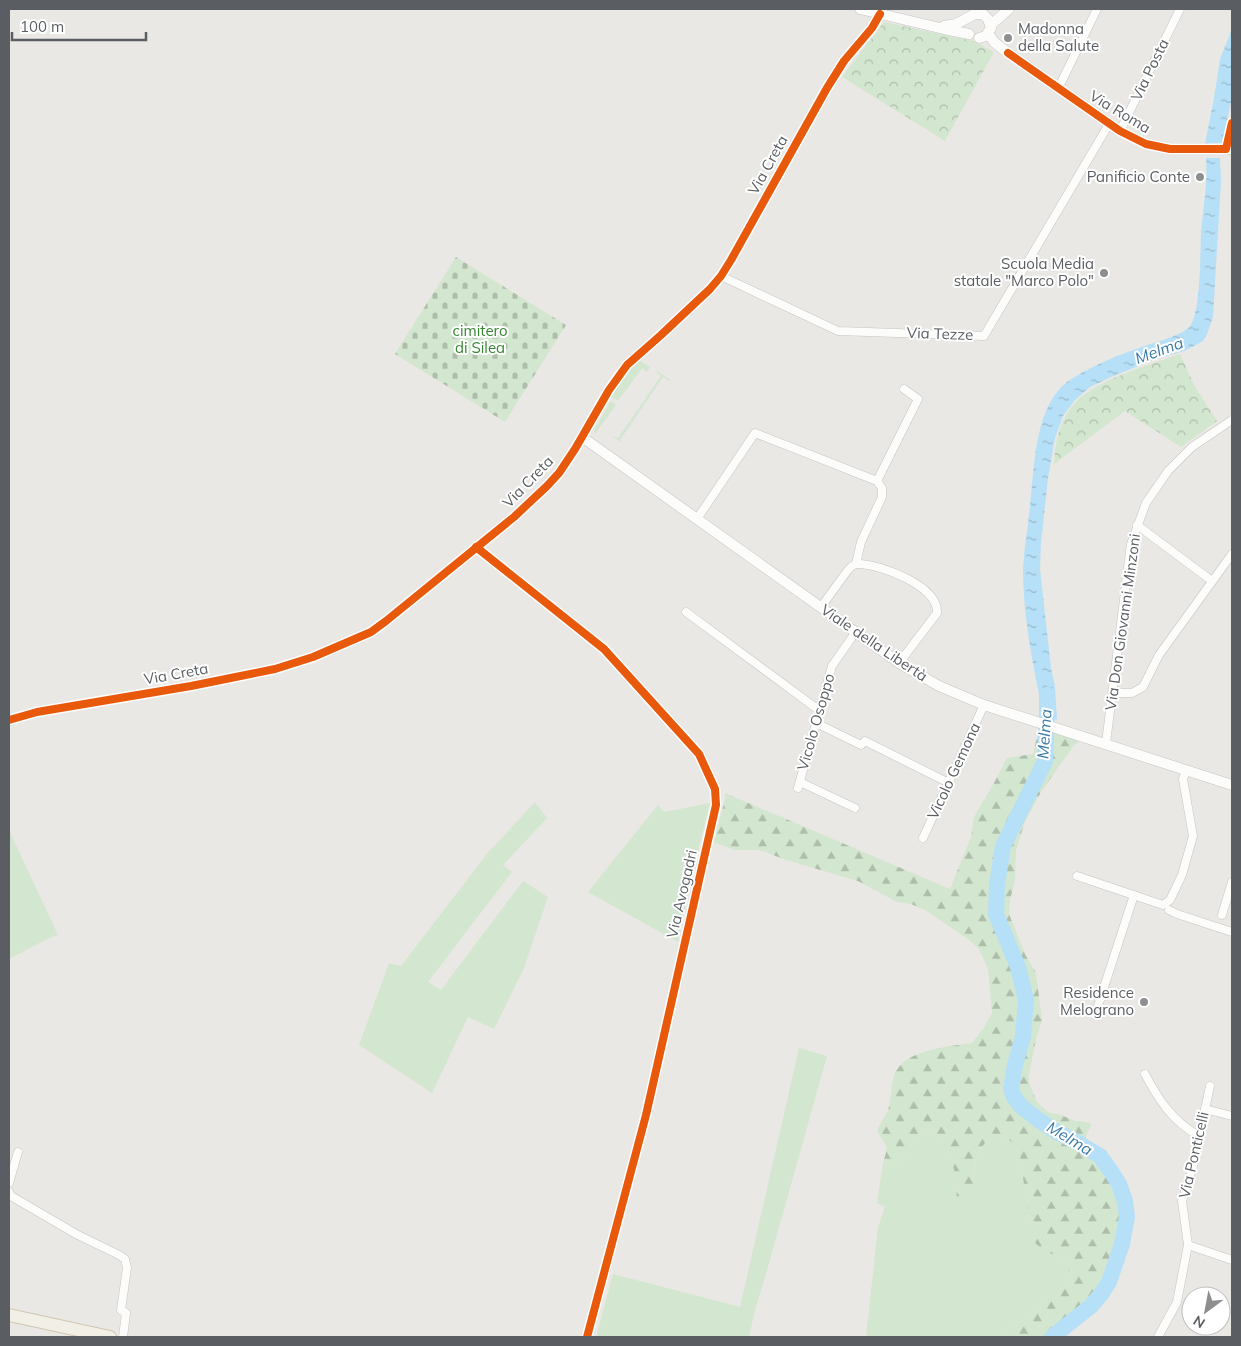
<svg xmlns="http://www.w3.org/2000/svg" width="1241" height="1346" font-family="Mulish,sans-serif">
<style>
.green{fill:#d3e6cf}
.forest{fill:url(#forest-firs)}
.cemetery{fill:url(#cemetery-stones)}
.park{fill:url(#park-crowns)}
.water{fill:url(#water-ripples)}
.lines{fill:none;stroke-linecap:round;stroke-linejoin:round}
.river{stroke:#b6e0f7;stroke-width:16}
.minor-casing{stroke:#c5c5c4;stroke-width:9}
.tertiary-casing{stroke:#c5c5c4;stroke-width:11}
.primary-casing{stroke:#d2c6b1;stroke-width:14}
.minor{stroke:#fcfcfb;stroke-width:8}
.tertiary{stroke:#fcfcfb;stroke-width:10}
.primary{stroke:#f2efe7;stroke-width:12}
.cycleway-casing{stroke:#fff;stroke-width:11}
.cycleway{stroke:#e8590c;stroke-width:8}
.poi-dot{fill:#8c8e90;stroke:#fff;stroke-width:2}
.labels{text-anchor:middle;stroke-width:4;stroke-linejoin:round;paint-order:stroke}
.poi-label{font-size:15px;fill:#5a5e62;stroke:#fff;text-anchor:end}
.street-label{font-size:15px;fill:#5a5e62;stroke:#fff}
.park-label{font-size:15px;fill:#388635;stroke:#fff}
.water-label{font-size:16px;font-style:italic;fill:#3a7aa7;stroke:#fff}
</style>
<defs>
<pattern id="forest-firs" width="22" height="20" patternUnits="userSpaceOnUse" patternTransform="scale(1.25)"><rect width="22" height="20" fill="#d3e6cf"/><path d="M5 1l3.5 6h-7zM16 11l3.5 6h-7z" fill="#aebeab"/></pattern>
<pattern id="cemetery-stones" width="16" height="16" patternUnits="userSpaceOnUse" patternTransform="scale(1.25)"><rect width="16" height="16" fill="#d3e6cf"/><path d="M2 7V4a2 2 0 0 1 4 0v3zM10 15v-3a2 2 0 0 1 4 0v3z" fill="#aebeab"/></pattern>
<pattern id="park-crowns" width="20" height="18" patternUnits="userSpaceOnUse" patternTransform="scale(1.25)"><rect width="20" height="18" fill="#d3e6cf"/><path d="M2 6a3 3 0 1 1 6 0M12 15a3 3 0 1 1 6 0" fill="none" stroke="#aebeab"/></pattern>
<pattern id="water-ripples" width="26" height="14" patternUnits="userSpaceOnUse" patternTransform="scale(1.25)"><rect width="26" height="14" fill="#b6e0f7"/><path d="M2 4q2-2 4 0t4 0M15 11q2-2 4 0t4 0" fill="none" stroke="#97b9cb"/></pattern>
</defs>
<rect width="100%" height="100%" fill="#eae8e4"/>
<!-- green -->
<g class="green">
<path d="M639,360l11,7 -3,5 -5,-4 -24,33 -7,-4 10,-17z"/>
<path d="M657,371l13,9 -1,1 -6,-4 -43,63 4,4 -12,-8 6,2 43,-62 -5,-4z"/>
<path d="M611,401l5,4 -21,29 -1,-4z"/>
<path d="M535,802l12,16 -44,47 9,7 -84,110 13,8 82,-109 25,16 -24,71 -30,61 -26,-12 -36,76 -73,-48 30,-82 12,3 85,-111z"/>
<path d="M710,803l-20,80 -12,59 -90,-50 70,-87 6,7z"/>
<path d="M9,830l49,105 -9,3 -40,21z"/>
<path d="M799,1048l28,8 -63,225 -9,29 -6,27h-153l17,-63 127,33z"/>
<path d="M922,1133l13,1c4,5 4,9 7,15 1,4 5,5 7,9 8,9 7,23 7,35l18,-14 2,-21 3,-6 9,-13 6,-4 7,-1 12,9 7,13 8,57 1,14 22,27 6,2 6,4 5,5 1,15 -4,6 -6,4 -7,3 -5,5 -14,18 -25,11 -9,10h-133l12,-110 7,-20 -8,-4 6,-40c4,0 11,0 16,-2 7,-4 14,-22 23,-28z"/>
</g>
<!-- forest -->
<path class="forest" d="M1039,728l41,13 -6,4 -33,47 -17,32 -8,27 -1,29 -5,20 -1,14 16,40 11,19 6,47 -6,19 -7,36v7l3,8 5,12 11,10 13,3 14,6h7l10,3 -6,11v9l22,17 11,16 8,18 3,15v9l-10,41 -7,20 -8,14 -8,11 -26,20 -14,12h-58l9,-10 25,-11 14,-18 5,-6 7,-2 6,-4 4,-6 -1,-15 -5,-5 -6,-4 -13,-5 -11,-10 -4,-14 -1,-14 -8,-57 -7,-13 -12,-9c-8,1 -11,3 -16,9 -3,4 -7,9 -8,14 -6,15 3,36 -20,43 -1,-13 0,-26 -6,-39 -2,-5 -7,-7 -10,-12 -2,-6 -2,-10 -6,-15l-13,-1c-9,6 -16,24 -23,28 -5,2 -12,2 -16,2 7,-22 3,-14 -6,-33 3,-7 8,-13 11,-20 4,-11 2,-23 6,-34 9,-27 54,-29 78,-33l13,-17 7,-13 -4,-44 -9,-20 -11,-10 -43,-29 -14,-6 -14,-2 -39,-21 -75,-22 -20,-8 -7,-1h-22l-20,-8 11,-43v-6l225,96 21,-52 3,-20 20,-34 13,-25 26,-4z"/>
<!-- cemetery -->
<path class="cemetery" d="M456,257l110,68 -61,97 -110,-68z"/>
<!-- park -->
<g class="park">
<path d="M884,22l89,19 21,11 -49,89 -103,-64z"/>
<path d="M1180,354l15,33 22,34 -36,26 -56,-36 -71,53c1,-22 6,-45 21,-61 22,-24 75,-38 105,-49z"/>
</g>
<!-- water -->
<g class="water">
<path d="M1232,29v69l-10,45 -17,1 9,-46 6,-39z"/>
<path d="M1206,158h14l1,23 -8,136 -6,17 -4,7 -9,5 -10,5 -31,9 -42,17 -21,10 -15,13 -12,16 -8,22 -7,40 -7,65 -1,26 11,99 4,18 2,34 -17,-6 1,-10c-9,-44 -18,-89 -18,-135 1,-21 5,-42 7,-63 5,-41 4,-105 43,-128 21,-13 43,-22 66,-30 12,-5 44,-12 51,-22 11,-14 10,-73 11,-93 2,-25 7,-50 5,-75z"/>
</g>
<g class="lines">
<!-- river -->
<path class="river" d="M1047,695v19l-2,47 -42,85 -6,39 -1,29 22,53 8,33 -3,36 -8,29 -4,24 3,8 7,9 15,12 19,13 20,10 25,15 10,14 9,14 6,17 2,16 -5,27 -13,38 -7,11 -11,13 -39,31"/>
<defs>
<g id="minor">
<path d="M1058,89l39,-80"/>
<path d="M1120,131l60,-122"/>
<path d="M1226,149l6,-26"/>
<path d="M721,276l117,55 146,5 125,-212"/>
<path d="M877,481l41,-82 -14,-10"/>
<path d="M697,519l58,-86 122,48 5,7v9l-21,45 -5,22"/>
<path d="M1137,525l75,56"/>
<path d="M476,547l128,102 95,105 16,35 1,16 -70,310 -59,222"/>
<path d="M821,607l27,-37c3,-3 5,-6 10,-6 22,0 81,22 79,49l-38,50"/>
<path d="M686,612l134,99"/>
<path d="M1113,693h19l11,-6 16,-32 73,-101"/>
<path d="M9,720l28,-8 154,-26 84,-17 38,-12 58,-25 15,-11 128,-104 33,-31 12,-13 16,-24 34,-59 18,-25 34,-30 49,-46 11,-13 10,-16 96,-172 17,-27 28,-33 8,-14"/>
<path d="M816,723l45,22 4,-4 84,42"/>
<path d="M1106,743l25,-199 15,-41 22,-32 24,-24 40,-27"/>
<path d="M800,782l55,26"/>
<path d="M798,788l34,-122 23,-33"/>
<path d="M923,838l61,-133"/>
<path d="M1077,876l86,29 7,-5 12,-25 11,-39 -10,-57 3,-9"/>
<path d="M1169,910l8,4 55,18"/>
<path d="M1222,915l10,-33"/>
<path d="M1095,1015l39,-120"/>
<path d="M1145,1074c13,25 28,48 54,62"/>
<path d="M1205,1109l27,7"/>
<path d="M9,1183l9,-31"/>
<path d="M9,1192l2,4 65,38 43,21 6,4 2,9 -6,42 5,3 -3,24"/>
<path d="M1188,1245l44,15"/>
<path d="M1158,1337l19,-35 11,-57 -6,-44 12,-38 16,-77"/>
</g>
<g id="tertiary">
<path d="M860,9l84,20 25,5"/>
<path d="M991,25l18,-16"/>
<path d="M944,26l12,-2 19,-10h8l5,5 3,9 -5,8 -7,2"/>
<path d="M988,33l6,9 14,11 112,78 26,13 24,5h62"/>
<path d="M582,437l317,226 40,23 45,19 248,80"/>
</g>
<path id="primary" d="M9,1315l101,22"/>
</defs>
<!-- minor casing -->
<use href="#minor" class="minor-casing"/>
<!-- tertiary casing -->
<use href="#tertiary" class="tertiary-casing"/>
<!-- primary casing -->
<use href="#primary" class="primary-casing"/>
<!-- minor -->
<use href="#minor" class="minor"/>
<!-- tertiary -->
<use href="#tertiary" class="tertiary"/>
<!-- primary -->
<use href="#primary" class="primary"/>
<defs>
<g id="cycleway">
<path d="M1008,53l112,78 26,13 24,5h56l6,-26"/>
<path d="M476,547l128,102 95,105 16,35 1,16 -70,310 -59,222"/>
<path d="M9,720l28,-8 154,-26 84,-17 38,-12 58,-25 15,-11 128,-104 33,-31 12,-13 16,-24 34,-59 18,-25 34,-30 49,-46 11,-13 10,-16 96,-172 17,-27 28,-33 8,-14"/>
</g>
</defs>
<!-- cycleway casing -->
<use href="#cycleway" class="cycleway-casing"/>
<!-- cycleway -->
<use href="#cycleway" class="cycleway"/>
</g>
<!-- markers -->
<g class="poi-dot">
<circle cx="1008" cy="38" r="5"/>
<circle cx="1200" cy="177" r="5"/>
<circle cx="1104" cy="273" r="5"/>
<circle cx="1144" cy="1002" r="5"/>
</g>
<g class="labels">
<!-- poi labels -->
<g class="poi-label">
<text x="1018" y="34" text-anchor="start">Madonna<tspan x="1018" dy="17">della Salute</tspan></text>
<text x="1190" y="182">Panificio Conte</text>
<text x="1094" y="269">Scuola Media<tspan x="1094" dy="17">statale "Marco Polo"</tspan></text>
<text x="1134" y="998">Residence<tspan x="1134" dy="17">Melograno</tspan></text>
</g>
<!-- street labels -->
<g class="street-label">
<text transform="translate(1150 70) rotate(-64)" y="5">Via Posta</text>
<text transform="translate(1120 112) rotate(31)" y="5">Via Roma</text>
<text transform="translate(768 165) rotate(-61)" y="5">Via Creta</text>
<text transform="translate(940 334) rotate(2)" y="5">Via Tezze</text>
<text transform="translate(528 482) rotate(-46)" y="5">Via Creta</text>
<text transform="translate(1123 622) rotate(-82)" y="5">Via Don Giovanni Minzoni</text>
<text transform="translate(874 643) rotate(34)" y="5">Viale della Libertà</text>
<text transform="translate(176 674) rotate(-10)" y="5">Via Creta</text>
<text transform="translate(816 722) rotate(-74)" y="5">Vicolo Osoppo</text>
<text transform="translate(954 771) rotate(-65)" y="5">Vicolo Gemona</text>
<text transform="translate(682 894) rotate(-77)" y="5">Via Avogadri</text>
<text transform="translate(1194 1155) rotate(-77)" y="5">Via Ponticelli</text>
</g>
<!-- park labels -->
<g class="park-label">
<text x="480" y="336">cimitero<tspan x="480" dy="17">di Silea</tspan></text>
</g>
<!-- water labels -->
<g class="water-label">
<text transform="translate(1159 350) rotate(-20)" y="6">Melma</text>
<text transform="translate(1044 734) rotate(-86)" y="6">Melma</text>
<text transform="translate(1070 1138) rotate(31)" y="6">Melma</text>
</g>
</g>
<!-- border -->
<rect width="1241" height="1346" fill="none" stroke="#5a5e62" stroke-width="20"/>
<!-- north arrow -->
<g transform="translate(1206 1311) rotate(212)"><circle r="24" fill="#ffffff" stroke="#bdbfc0"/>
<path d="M0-4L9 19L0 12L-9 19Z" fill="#8c8e90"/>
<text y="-8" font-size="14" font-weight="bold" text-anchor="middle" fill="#5a5e62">N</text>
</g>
<!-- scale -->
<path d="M12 32v8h134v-8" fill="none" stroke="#5a5e62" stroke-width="2.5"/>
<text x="20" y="32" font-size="15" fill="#5a5e62" stroke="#ffffff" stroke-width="4" paint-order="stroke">100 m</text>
</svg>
